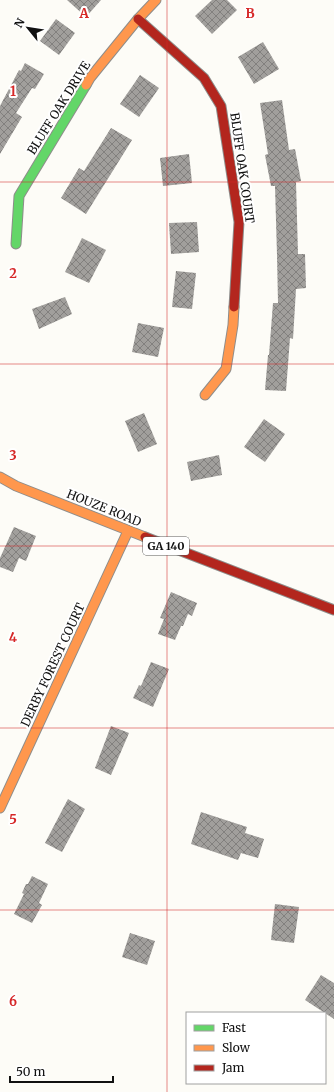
<svg xmlns="http://www.w3.org/2000/svg" width="334" height="1092" font-family="Merriweather,serif">
<style>
.building{fill:url(#building-cross-hatch)}
.lines{fill:none;stroke-linecap:round;stroke-linejoin:round}
.fast-casing{stroke:#8e8d8b;stroke-width:11}
.slow-casing{stroke:#8e8d8b;stroke-width:11}
.jam-casing{stroke:#8e8d8b;stroke-width:11}
.fast{stroke:#63d668;stroke-width:9}
.slow{stroke:#ff974d;stroke-width:9}
.jam{stroke:#b3261e;stroke-width:9}
.grid{fill:none;stroke:#d62828;stroke-width:1;stroke-opacity:0.55}
.labels{text-anchor:middle;stroke-width:4;stroke-linejoin:round;paint-order:stroke}
.shield{fill:#fff;stroke:#585858;stroke-width:1}
.shield-label{font-size:11px;font-weight:bold;fill:#111}
.street-label{font-size:12px;fill:#111;stroke:#fff}
.grid-label{font-size:13px;text-anchor:middle;font-weight:bold;fill:#d62828;stroke:#fff;stroke-width:4;stroke-linejoin:round;paint-order:stroke}
</style>
<defs>
<pattern id="building-cross-hatch" width="8" height="8" patternUnits="userSpaceOnUse"><rect width="8" height="8" fill="#a19f9c"/><path d="M0 0l8 8M0 8l8-8" fill="none" stroke="#82807e"/></pattern>
</defs>
<rect width="100%" height="100%" fill="#fdfcf7"/>
<!-- building -->
<g class="building">
<path d="M67,0h34l-15,17z"/>
<path d="M212,0h15l10,10 -25,24 -17,-18z"/>
<path d="M56,19l19,14 -16,22 -19,-14z"/>
<path d="M263,42l16,27 -25,15 -16,-27z"/>
<path d="M25,63l19,11 -9,15 -3,-1 -16,25 6,4 -22,37v-48l19,-36 2,1z"/>
<path d="M140,75l19,13 -20,29 -19,-13z"/>
<path d="M282,100l7,50 6,-1 6,32 -5,1 2,72h7l1,34 -10,1 -3,50 -3,-1 -4,53 -21,-1 3,-35h1l4,-52h5l-1,-48 -2,-69h-4l-6,-31 3,-1 -8,-51z"/>
<path d="M111,128l21,12 -46,74 -25,-16 18,-30 5,3z"/>
<path d="M189,154l3,29 -29,3 -3,-28z"/>
<path d="M197,222l2,30 -28,2 -2,-31z"/>
<path d="M82,238l24,12 -17,33 -24,-11z"/>
<path d="M176,271l20,2 -4,36 -20,-2z"/>
<path d="M65,297l7,17 -33,15 -7,-20z"/>
<path d="M138,323l26,5 -6,29 -26,-5z"/>
<path d="M144,413l13,31 -19,8 -13,-31z"/>
<path d="M264,419l21,15 -20,28 -21,-15z"/>
<path d="M219,455l3,20 -31,6 -4,-19z"/>
<path d="M14,527l22,9 -10,25 -7,-3 -6,14 -13,-5v-9z"/>
<path d="M171,592l26,11 -5,13 -4,-2 -5,12h-2l-6,14 -17,-6 6,-15 -4,-1z"/>
<path d="M151,662l18,7 -16,38 -20,-9 6,-13 2,1z"/>
<path d="M111,726l18,7 -18,42 -16,-7z"/>
<path d="M68,799l17,10 -23,43 -17,-9z"/>
<path d="M201,812l46,15 -2,6 19,6 -6,19 -17,-5 -3,7 -47,-16z"/>
<path d="M32,876l16,8 -9,19 3,2 -10,18 -18,-9 10,-20 -2,-1 4,-9h2z"/>
<path d="M275,904l24,3 -5,36 -23,-3z"/>
<path d="M130,933l25,8 -8,24 -25,-8z"/>
<path d="M321,975l13,8v36l-29,-19z"/>
</g>
<g class="lines">
<defs>
<path id="fast" d="M16,244l3,-48 67,-111"/>
<g id="slow">
<path d="M86,85l4,-7 48,-59 18,-19"/>
<path d="M205,395l21,-26 7,-44 1,-18"/>
<path d="M0,477l16,9 129,51"/>
<path d="M0,808l128,-277"/>
</g>
<g id="jam">
<path d="M138,19l66,59 17,28 18,116 -5,85"/>
<path d="M145,537l189,73"/>
</g>
</defs>
<!-- fast casing -->
<use href="#fast" class="fast-casing"/>
<!-- slow casing -->
<use href="#slow" class="slow-casing"/>
<!-- jam casing -->
<use href="#jam" class="jam-casing"/>
<!-- fast -->
<use href="#fast" class="fast"/>
<!-- slow -->
<use href="#slow" class="slow"/>
<!-- jam -->
<use href="#jam" class="jam"/>
</g>
<!-- grid -->
<path class="grid" d="M167,0v1092M0,182h334M0,364h334M0,546h334M0,728h334M0,910h334"/>
<g class="labels">
<!-- shield labels -->
<rect class="shield" x="143" y="537" width="46" height="18" rx="3"/>
<g class="shield-label">
<text x="166" y="550">GA 140</text>
</g>
<!-- street labels -->
<g class="street-label">
<text transform="translate(59 108) rotate(-58)" y="4">BLUFF OAK DRIVE</text>
<text transform="translate(242 168) rotate(82)" y="4">BLUFF OAK COURT</text>
<text transform="translate(104 508) rotate(22)" y="4">HOUZE ROAD</text>
<text transform="translate(53 665) rotate(-65)" y="4">DERBY FOREST COURT</text>
</g>
</g>
<g class="grid-label">
<text x="84" y="18">A</text>
<text x="250" y="18">B</text>
<text x="13" y="96">1</text>
<text x="13" y="278">2</text>
<text x="13" y="460">3</text>
<text x="13" y="642">4</text>
<text x="13" y="824">5</text>
<text x="13" y="1006">6</text>
</g>
<!-- legend -->
<rect x="186" y="1012" width="140" height="72" fill="#ffffff" stroke="#a0a0a0"/>
<rect x="194" y="1025" width="20" height="6" fill="#63d668" stroke="#a0a0a0"/>
<text x="222" y="1032" font-size="12" fill="#111111">Fast</text>
<rect x="194" y="1045" width="20" height="6" fill="#ff974d" stroke="#a0a0a0"/>
<text x="222" y="1052" font-size="12" fill="#111111">Slow</text>
<rect x="194" y="1065" width="20" height="6" fill="#b3261e" stroke="#a0a0a0"/>
<text x="222" y="1072" font-size="12" fill="#111111">Jam</text>
<!-- north arrow -->
<g transform="translate(28 28) rotate(300)" stroke="#ffffff" stroke-width="3" paint-order="stroke">
<path d="M0-3L7 15L0 10L-7 15Z" fill="#111111"/>
<text y="-6" font-size="11" font-weight="bold" text-anchor="middle" fill="#111111">N</text>
</g>
<!-- scale -->
<path d="M10 1076v6h103v-6" fill="none" stroke="#111111" stroke-width="2"/>
<text x="16" y="1076" font-size="12" fill="#111111" stroke="#ffffff" stroke-width="3" paint-order="stroke">50 m</text>
</svg>
